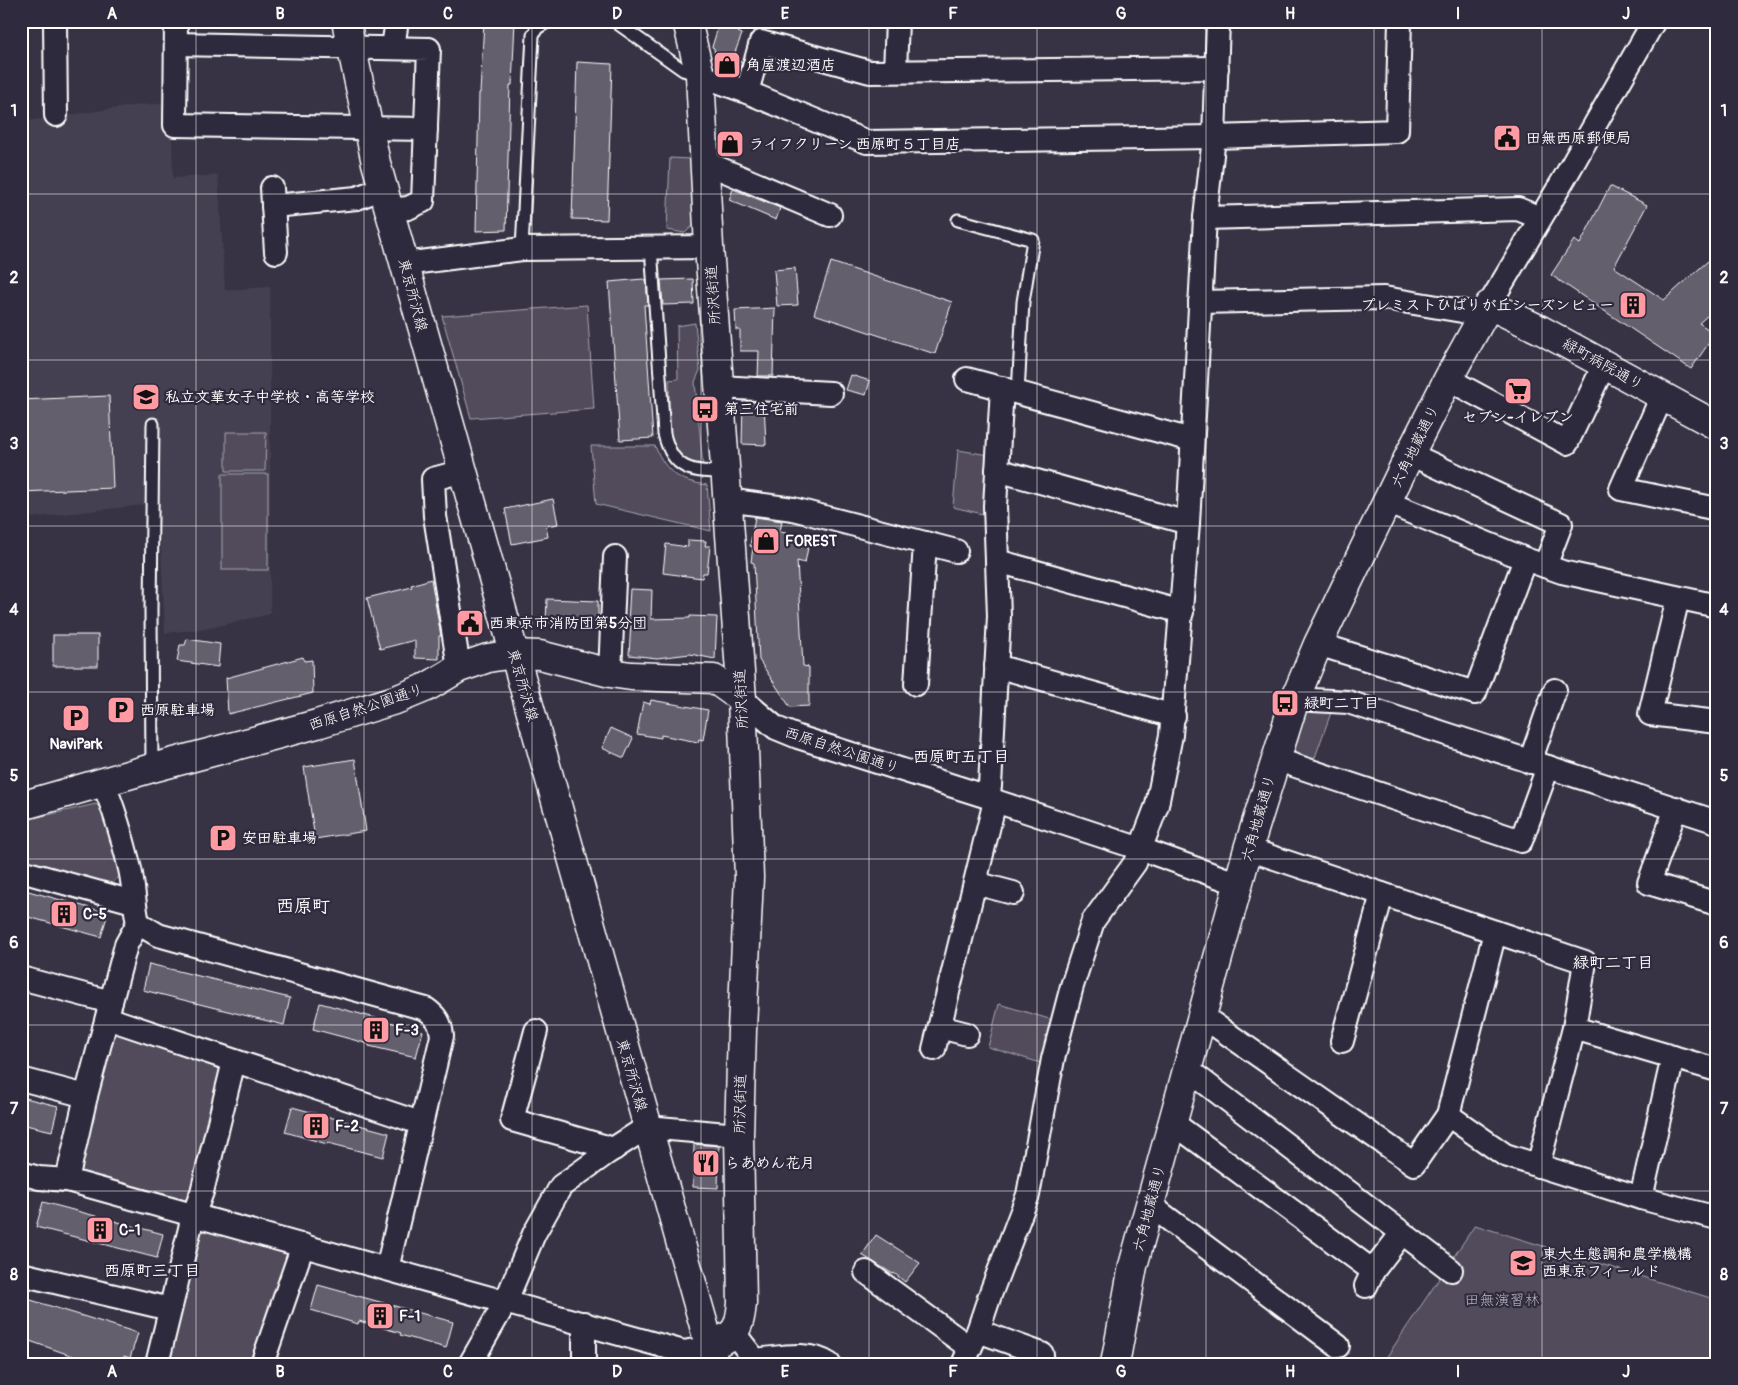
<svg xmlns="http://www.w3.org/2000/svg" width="1738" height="1385" font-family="Pangolin,'Klee One',sans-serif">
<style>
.built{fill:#444051}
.green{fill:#514c5c;stroke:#a8a6ae}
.building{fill:#635f6d;stroke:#fff}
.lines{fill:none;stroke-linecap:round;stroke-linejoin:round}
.lane-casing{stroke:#fff;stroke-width:15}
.street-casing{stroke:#fff;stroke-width:26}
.secondary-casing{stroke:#fff;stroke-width:31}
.primary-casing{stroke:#fff;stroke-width:31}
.lane{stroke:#2f2a3d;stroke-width:11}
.street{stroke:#2f2a3d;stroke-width:22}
.secondary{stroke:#2f2a3d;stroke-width:28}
.primary{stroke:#2f2a3d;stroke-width:28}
.grid{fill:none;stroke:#fff;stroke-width:1;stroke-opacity:0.55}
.labels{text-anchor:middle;stroke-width:4.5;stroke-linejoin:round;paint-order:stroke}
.poi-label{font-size:15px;font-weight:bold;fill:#fff;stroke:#2f2a3d;text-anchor:start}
.street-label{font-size:15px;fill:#fff;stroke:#2f2a3d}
.park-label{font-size:15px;fill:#b9b7be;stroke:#2f2a3d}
.neighbourhood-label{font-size:16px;font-weight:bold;fill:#fff;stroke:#2f2a3d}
.quarter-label{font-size:18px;font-weight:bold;fill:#fff;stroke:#2f2a3d}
.neatline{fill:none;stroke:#fff;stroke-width:2}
.grid-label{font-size:16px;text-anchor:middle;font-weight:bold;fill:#fff}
</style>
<rect width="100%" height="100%" fill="#373345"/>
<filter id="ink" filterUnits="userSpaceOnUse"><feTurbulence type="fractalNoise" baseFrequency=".02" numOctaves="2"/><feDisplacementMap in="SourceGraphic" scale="10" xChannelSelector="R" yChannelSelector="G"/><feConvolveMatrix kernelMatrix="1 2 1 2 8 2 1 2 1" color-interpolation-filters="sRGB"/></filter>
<g filter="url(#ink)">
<!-- built -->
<path class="built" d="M171,103l2,75 45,-3 7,115 45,-3v327l-60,14 -45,5 -6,-130 -138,16v-397l118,-17z"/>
<!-- green -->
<g class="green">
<path d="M670,158l20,1 5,65 -10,9 -18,-3z"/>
<path d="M587,305l7,104 -123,9 -29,-102z"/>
<path d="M695,323l5,47 -5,12 8,84c-7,-1 -17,-3 -22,-8 -15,-14 -11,-58 -12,-78l9,-1 -1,-53z"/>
<path d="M226,432h40l-1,39h-39z"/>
<path d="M591,446h64c11,27 24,35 52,39l4,46 -115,-27z"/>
<path d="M958,450l37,6 -4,60 -38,-9z"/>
<rect x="222" y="474" width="46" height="96"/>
<path d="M1304,695l30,9 -21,59 -27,-7z"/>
<path d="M96,804l8,8 16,64 -13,12 -86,-23v-44z"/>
<path d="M999,1004l57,17 -12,43 -56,-17z"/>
<path d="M116,1024l113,40 -38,138 -114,-32z"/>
<path d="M1475,1225l242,75v64h-335z"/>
<path d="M198,1229l95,26 -38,109h-90z"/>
</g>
<!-- building -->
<g class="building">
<path d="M484,21h31l-3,64h-2l-4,145 -30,1 3,-138h1z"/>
<path d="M720,21h20l-2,11 4,2 -10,26 10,2 -4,13 -22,-8 -2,-19 -2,-1z"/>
<path d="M577,62l35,2 -5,156 -35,-1z"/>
<path d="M1610,186l37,19 -33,62 50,33 53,-47v54l-18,16 16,11 -24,35 -140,-94 23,-35 6,4z"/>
<path d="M733,189l47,19 -4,12 -47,-20z"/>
<path d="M831,262l121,40 -17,52 -121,-40z"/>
<path d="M795,268l3,37 -21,1 -3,-36z"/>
<path d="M643,279l3,1 2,25h-4l9,133 -33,2 -11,-158z"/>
<path d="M693,279l1,25 -31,1 -2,-25z"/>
<path d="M775,308l-2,68h-15l1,-25h-19v-21h-4l-1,-20z"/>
<path d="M851,375l19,6 -4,14 -20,-5z"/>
<path d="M109,396l4,92 -92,4v-92z"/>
<path d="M743,401l21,2 2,42 -24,-1z"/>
<path d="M553,499l5,25 -12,2 2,11 -36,7 -7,-35z"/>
<path d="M755,517l27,4 -2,11 30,5 -5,26 -8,-2 6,105 6,1v39l-19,1 -31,-47 -5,-97 -3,-1 2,-15 -3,-1z"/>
<path d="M688,540l18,1 -1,5h5l-3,27h-4l-1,5 -39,-5 3,-29 22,3z"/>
<path d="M431,579l10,57h-2v23l-24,-1v-18l-35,9 -13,-51 45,-11 -1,-2z"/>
<path d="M630,589l22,1 -1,29 39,-1v-2l27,1 -2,42 -25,-5 -33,4 -28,-3 2,-33h-3z"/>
<path d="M547,599l51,2v23l-52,-2z"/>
<path d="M476,611l3,20 -12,1 -3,-19z"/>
<rect x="53" y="635" width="45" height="31"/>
<path d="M187,639l33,5 -2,23 -41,-6 3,-16h5z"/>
<path d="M303,657l1,4 8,-1 1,33 -85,21 -2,-36z"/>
<path d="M651,700l57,10 -5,30 -4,-1 -1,3 -37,-7v3l-24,-4 6,-32 7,2z"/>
<path d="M611,728l22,10 -9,20 -22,-10z"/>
<path d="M355,759l11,72 -51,8 -11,-72z"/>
<path d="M21,889l87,24 -7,24 -80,-22z"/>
<path d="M149,964l141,34 -6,27 -141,-35z"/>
<path d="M320,1003l103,28 -7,26 -47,-11v-2l-56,-15z"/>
<path d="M21,1097l37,9 -6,25 -31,-7z"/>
<path d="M292,1107l97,26 -6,24 -55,-14 -1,1 -42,-12z"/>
<path d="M694,1144l25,2 -1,42 -25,-1z"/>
<path d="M43,1202l120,32 -6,24 -121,-31z"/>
<path d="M876,1235l44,28 -15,19 -11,-9 -1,1 -31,-19z"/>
<path d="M318,1285l135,37 -7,26 -46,-13 1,-2 -42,-12 -1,3 -47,-14z"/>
<path d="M21,1297l117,36 -8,25 -6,-2 -2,8h-26l-75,-26z"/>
</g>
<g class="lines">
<defs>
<g id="lane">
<path d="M614,21l69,49 16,5"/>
<path d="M958,220l75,20 -10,62 -5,91"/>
<path d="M651,247l13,187c9,37 28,38 62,38"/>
<path d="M522,249l11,-214 4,-7 12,-7"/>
<path d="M152,768l-1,-157 2,-187"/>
</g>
<g id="street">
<path d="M55,21l1,94"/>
<path d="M176,21l-1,104 251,4"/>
<path d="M176,44l253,5 -6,152 -15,7 -19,2"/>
<path d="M393,47l4,-26"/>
<path d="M895,71l2,-50"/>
<path d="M700,75l47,17 120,50 347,-5 183,-6 3,-110"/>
<path d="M747,92l14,-50 109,30 347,-4"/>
<path d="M704,162l126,53"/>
<path d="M272,188l4,64"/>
<path d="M273,206l84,-8 26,-10"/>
<path d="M1205,218l313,-9 22,9"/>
<path d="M404,264l118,-15 187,-2"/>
<path d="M1200,302l184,-4 78,13 20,5"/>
<path d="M1489,305l75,-126 90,-158"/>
<path d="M967,379l225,61"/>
<path d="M1448,379l119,64 37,-78"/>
<path d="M719,387l112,6"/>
<path d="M1662,396l-41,93 96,20"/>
<path d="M1410,454l151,70 -16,42"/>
<path d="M997,470l191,53"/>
<path d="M727,500l66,9 163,42"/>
<path d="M1386,502l139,57 37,13 155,34"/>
<path d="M997,561l185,51"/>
<path d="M1678,598l-28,116 67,8"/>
<path d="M1318,644l157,49 50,-134"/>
<path d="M996,666l178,50"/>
<path d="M459,668l-24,-152 -2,-37 30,-8"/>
<path d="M610,673l5,-116"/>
<path d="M916,684l9,-141"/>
<path d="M742,699l34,29 22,9 190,60 7,4 146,48 98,35"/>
<path d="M1295,699l53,3 369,120"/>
<path d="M1275,759l246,82 27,-74"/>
<path d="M1530,762l25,-72"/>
<path d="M988,797l2,-11 9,-170 -4,-110 7,-118"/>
<path d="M1676,808l-27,75 68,21"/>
<path d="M1248,849l337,113 -11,66 -36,138"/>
<path d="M21,871l112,31"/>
<path d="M975,883l38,10"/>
<path d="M138,923l20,12 268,74c10,7 15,14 16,27l-55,233"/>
<path d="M21,978l90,24"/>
<path d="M1202,1016l212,148 34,-49 47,-183"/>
<path d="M107,1018l313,105"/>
<path d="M940,1027l27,7"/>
<path d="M1574,1028l143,42"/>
<path d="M536,1031l-24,89 102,29"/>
<path d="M1342,1041l40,-147"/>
<path d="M934,1049l61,-248"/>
<path d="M1187,1069l264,201"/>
<path d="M21,1079l65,17"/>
<path d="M1448,1115l57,40 136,43 76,20"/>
<path d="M1172,1122l201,149"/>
<path d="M21,1173l18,5 28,2 617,172 26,-5"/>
<path d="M67,1180l19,-84 40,-151 12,-22c-4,-18 -4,-36 -8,-54 -7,-29 -15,-59 -27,-86"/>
<path d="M1641,1198l32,-141"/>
<path d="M1150,1205l188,141"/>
<path d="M866,1272l104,76"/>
<path d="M21,1274l149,35"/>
<path d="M1366,1286l7,-15 29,-38"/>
<path d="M978,1331l64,23 -3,10"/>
<path d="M734,1333l21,27c24,-2 53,-10 74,4"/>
<path d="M157,1364l36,-148 9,-24 32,-131"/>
<path d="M262,1364l41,-119"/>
<path d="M470,1364l35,-61 29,-69 27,-48 46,-33 40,-26 92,8"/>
<path d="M584,1364v-41"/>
<path d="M963,1364l15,-33 12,-36 38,-100 25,-136 19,-73 21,-65 42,-58 22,-58 14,-70 17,-212 17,-305 9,-81 4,-116"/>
</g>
<g id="secondary">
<path d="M21,806l131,-38 165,-44 81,-25 29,-12 32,-19 29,-10 25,-4 27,1 70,18 21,3 83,3 28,20"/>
<path d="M1115,1364l18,-98 115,-417 47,-150 23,-55 92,-190 38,-75 41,-74 52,25 176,96"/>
</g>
<g id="primary">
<path d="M346,21l30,142 334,1184"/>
<path d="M687,21l13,54 9,172 33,452 7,178 -7,153 -3,105 3,168c-3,30 -7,30 -32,44l4,17"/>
</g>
</defs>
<!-- lane casing -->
<use href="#lane" class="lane-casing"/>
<!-- street casing -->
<use href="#street" class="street-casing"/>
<!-- secondary casing -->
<use href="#secondary" class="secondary-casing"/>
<!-- primary casing -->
<use href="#primary" class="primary-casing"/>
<!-- lane -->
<use href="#lane" class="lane"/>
<!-- street -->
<use href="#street" class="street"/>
<!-- secondary -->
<use href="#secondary" class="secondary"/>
<!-- primary -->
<use href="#primary" class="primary"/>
</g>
</g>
<!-- grid -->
<path class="grid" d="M196,21v1343M364,21v1343M532,21v1343M701,21v1343M869,21v1343M1037,21v1343M1206,21v1343M1374,21v1343M1542,21v1343M21,194h1696M21,360h1696M21,526h1696M21,692h1696M21,859h1696M21,1025h1696M21,1191h1696"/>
<!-- icons -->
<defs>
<symbol id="shop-square" viewBox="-11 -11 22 22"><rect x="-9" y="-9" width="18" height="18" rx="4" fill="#ff9aa2" stroke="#2f2a3d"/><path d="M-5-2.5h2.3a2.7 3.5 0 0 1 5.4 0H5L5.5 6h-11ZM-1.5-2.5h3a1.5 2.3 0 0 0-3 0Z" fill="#111"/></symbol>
<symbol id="civic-square" viewBox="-11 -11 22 22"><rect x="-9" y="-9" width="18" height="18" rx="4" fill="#ff9aa2" stroke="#2f2a3d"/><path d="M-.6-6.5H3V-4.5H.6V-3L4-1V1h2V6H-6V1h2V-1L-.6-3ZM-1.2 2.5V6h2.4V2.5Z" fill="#111"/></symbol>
<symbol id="building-square" viewBox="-11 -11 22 22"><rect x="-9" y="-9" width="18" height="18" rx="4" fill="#ff9aa2" stroke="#2f2a3d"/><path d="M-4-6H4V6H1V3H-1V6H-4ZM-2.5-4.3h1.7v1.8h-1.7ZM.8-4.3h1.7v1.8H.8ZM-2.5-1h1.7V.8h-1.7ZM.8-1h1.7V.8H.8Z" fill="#111"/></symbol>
<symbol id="supermarket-square" viewBox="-11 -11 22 22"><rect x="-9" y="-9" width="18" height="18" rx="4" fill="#ff9aa2" stroke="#2f2a3d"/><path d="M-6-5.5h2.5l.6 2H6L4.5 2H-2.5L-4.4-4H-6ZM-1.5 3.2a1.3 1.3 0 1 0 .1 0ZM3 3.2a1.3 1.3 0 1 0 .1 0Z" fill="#111"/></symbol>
<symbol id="school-square" viewBox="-11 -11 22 22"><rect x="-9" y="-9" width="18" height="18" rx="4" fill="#ff9aa2" stroke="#2f2a3d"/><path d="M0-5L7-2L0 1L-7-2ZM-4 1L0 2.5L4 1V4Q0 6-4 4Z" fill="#111"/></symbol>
<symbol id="bus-square" viewBox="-11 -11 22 22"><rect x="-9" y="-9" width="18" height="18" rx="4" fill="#ff9aa2" stroke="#2f2a3d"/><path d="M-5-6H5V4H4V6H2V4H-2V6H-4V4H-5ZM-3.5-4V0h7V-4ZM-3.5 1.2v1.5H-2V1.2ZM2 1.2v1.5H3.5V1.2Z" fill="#111"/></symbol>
<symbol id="parking-square" viewBox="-11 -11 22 22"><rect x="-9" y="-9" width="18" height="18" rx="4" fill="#ff9aa2" stroke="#2f2a3d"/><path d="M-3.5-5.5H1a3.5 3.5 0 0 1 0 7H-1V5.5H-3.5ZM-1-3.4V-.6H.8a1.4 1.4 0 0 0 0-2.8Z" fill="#111"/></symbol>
<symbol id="restaurant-square" viewBox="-11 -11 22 22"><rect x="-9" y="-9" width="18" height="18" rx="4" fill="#ff9aa2" stroke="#2f2a3d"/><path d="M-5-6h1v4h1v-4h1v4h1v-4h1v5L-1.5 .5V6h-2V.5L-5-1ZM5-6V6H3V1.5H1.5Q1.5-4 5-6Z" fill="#111"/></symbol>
<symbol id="university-square" viewBox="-11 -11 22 22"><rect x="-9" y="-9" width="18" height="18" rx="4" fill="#ff9aa2" stroke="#2f2a3d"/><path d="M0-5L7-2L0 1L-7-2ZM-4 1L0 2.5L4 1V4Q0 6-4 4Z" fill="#111"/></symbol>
</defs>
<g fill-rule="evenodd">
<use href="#shop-square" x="711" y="49" width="32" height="32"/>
<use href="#civic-square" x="1491" y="122" width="32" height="32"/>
<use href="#shop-square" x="714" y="128" width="32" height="32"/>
<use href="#building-square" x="1617" y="289" width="32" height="32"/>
<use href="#supermarket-square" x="1502" y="375" width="32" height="32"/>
<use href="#school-square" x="130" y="381" width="32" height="32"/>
<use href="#bus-square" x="689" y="393" width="32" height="32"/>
<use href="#shop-square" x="750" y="525" width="32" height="32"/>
<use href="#civic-square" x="454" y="607" width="32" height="32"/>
<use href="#bus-square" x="1269" y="687" width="32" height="32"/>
<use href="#parking-square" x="105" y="694" width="32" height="32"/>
<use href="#parking-square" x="60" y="702" width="32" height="32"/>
<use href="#parking-square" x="207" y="822" width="32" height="32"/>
<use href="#building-square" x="48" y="898" width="32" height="32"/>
<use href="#building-square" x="360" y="1014" width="32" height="32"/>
<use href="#building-square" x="300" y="1110" width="32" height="32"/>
<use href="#restaurant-square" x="690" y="1147" width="32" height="32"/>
<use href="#building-square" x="84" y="1214" width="32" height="32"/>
<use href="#university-square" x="1507" y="1247" width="32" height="32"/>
<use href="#building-square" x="364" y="1300" width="32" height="32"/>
</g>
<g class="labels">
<!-- poi labels -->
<g class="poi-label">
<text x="746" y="70">角屋渡辺酒店</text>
<text x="1526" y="143">田無西原郵便局</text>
<text x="749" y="149">ライフクリーン 西原町５丁目店</text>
<text x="1614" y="310" text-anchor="end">プレミストひばりが丘シーズンビュー</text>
<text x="165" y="402">私立文華女子中学校・高等学校</text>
<text x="724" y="414">第三住宅前</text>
<text x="1518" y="422" text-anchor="middle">セブン-イレブン</text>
<text x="785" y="546">FOREST</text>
<text x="489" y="628">西東京市消防団第5分団</text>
<text x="1304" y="708">緑町二丁目</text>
<text x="140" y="715">西原駐車場</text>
<text x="76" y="749" text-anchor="middle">NaviPark</text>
<text x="242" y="843">安田駐車場</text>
<text x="83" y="919">C-5</text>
<text x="395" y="1035">F-3</text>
<text x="335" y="1131">F-2</text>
<text x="725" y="1168">らあめん花月</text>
<text x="119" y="1235">C-1</text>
<text x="1542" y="1259">東大生態調和農学機構<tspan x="1542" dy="17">西東京フィールド</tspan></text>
<text x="399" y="1321">F-1</text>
</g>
<!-- street labels -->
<g class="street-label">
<text transform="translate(413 295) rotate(75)" y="5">東京所沢線</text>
<text transform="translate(713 295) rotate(-94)" y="5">所沢街道</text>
<text transform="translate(1603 364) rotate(29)" y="5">緑町病院通り</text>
<text transform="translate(1415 446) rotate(-64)" y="5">六角地蔵通り</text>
<text transform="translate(523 685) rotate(74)" y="5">東京所沢線</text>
<text transform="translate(741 699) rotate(-93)" y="5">所沢街道</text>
<text transform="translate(366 707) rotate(-18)" y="5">西原自然公園通り</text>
<text transform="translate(842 750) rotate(18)" y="5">西原自然公園通り</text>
<text transform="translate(1258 818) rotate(-74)" y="5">六角地蔵通り</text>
<text transform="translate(632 1075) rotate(74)" y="5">東京所沢線</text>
<text transform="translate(740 1104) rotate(-89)" y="5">所沢街道</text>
<text transform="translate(1149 1208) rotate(-75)" y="5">六角地蔵通り</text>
</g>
<!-- park labels -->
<g class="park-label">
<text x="1502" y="1305">田無演習林</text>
</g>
<!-- neighbourhood labels -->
<g class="neighbourhood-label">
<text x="961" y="762">西原町五丁目</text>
<text x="1613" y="968">緑町二丁目</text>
<text x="152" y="1276">西原町三丁目</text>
</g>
<!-- quarter labels -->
<g class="quarter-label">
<text x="303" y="912">西原町</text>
</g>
</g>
<!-- margin -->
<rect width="1738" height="1385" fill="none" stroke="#2f2a3d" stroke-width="55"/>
<rect x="28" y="28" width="1682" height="1330" class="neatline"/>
<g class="grid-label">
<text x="112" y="19">A</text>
<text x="280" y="19">B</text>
<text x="448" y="19">C</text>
<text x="617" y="19">D</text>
<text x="785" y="19">E</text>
<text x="953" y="19">F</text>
<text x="1121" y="19">G</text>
<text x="1290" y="19">H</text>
<text x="1458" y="19">I</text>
<text x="1626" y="19">J</text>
<text x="14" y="116">1</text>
<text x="1724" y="116">1</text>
<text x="14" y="283">2</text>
<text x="1724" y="283">2</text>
<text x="14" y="449">3</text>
<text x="1724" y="449">3</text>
<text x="14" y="615">4</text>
<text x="1724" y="615">4</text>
<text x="14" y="781">5</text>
<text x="1724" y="781">5</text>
<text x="14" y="948">6</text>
<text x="1724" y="948">6</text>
<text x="14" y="1114">7</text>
<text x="1724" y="1114">7</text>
<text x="14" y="1280">8</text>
<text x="1724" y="1280">8</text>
<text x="112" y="1377">A</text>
<text x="280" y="1377">B</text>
<text x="448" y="1377">C</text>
<text x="617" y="1377">D</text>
<text x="785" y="1377">E</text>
<text x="953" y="1377">F</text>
<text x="1121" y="1377">G</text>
<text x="1290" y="1377">H</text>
<text x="1458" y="1377">I</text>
<text x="1626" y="1377">J</text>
</g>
</svg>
